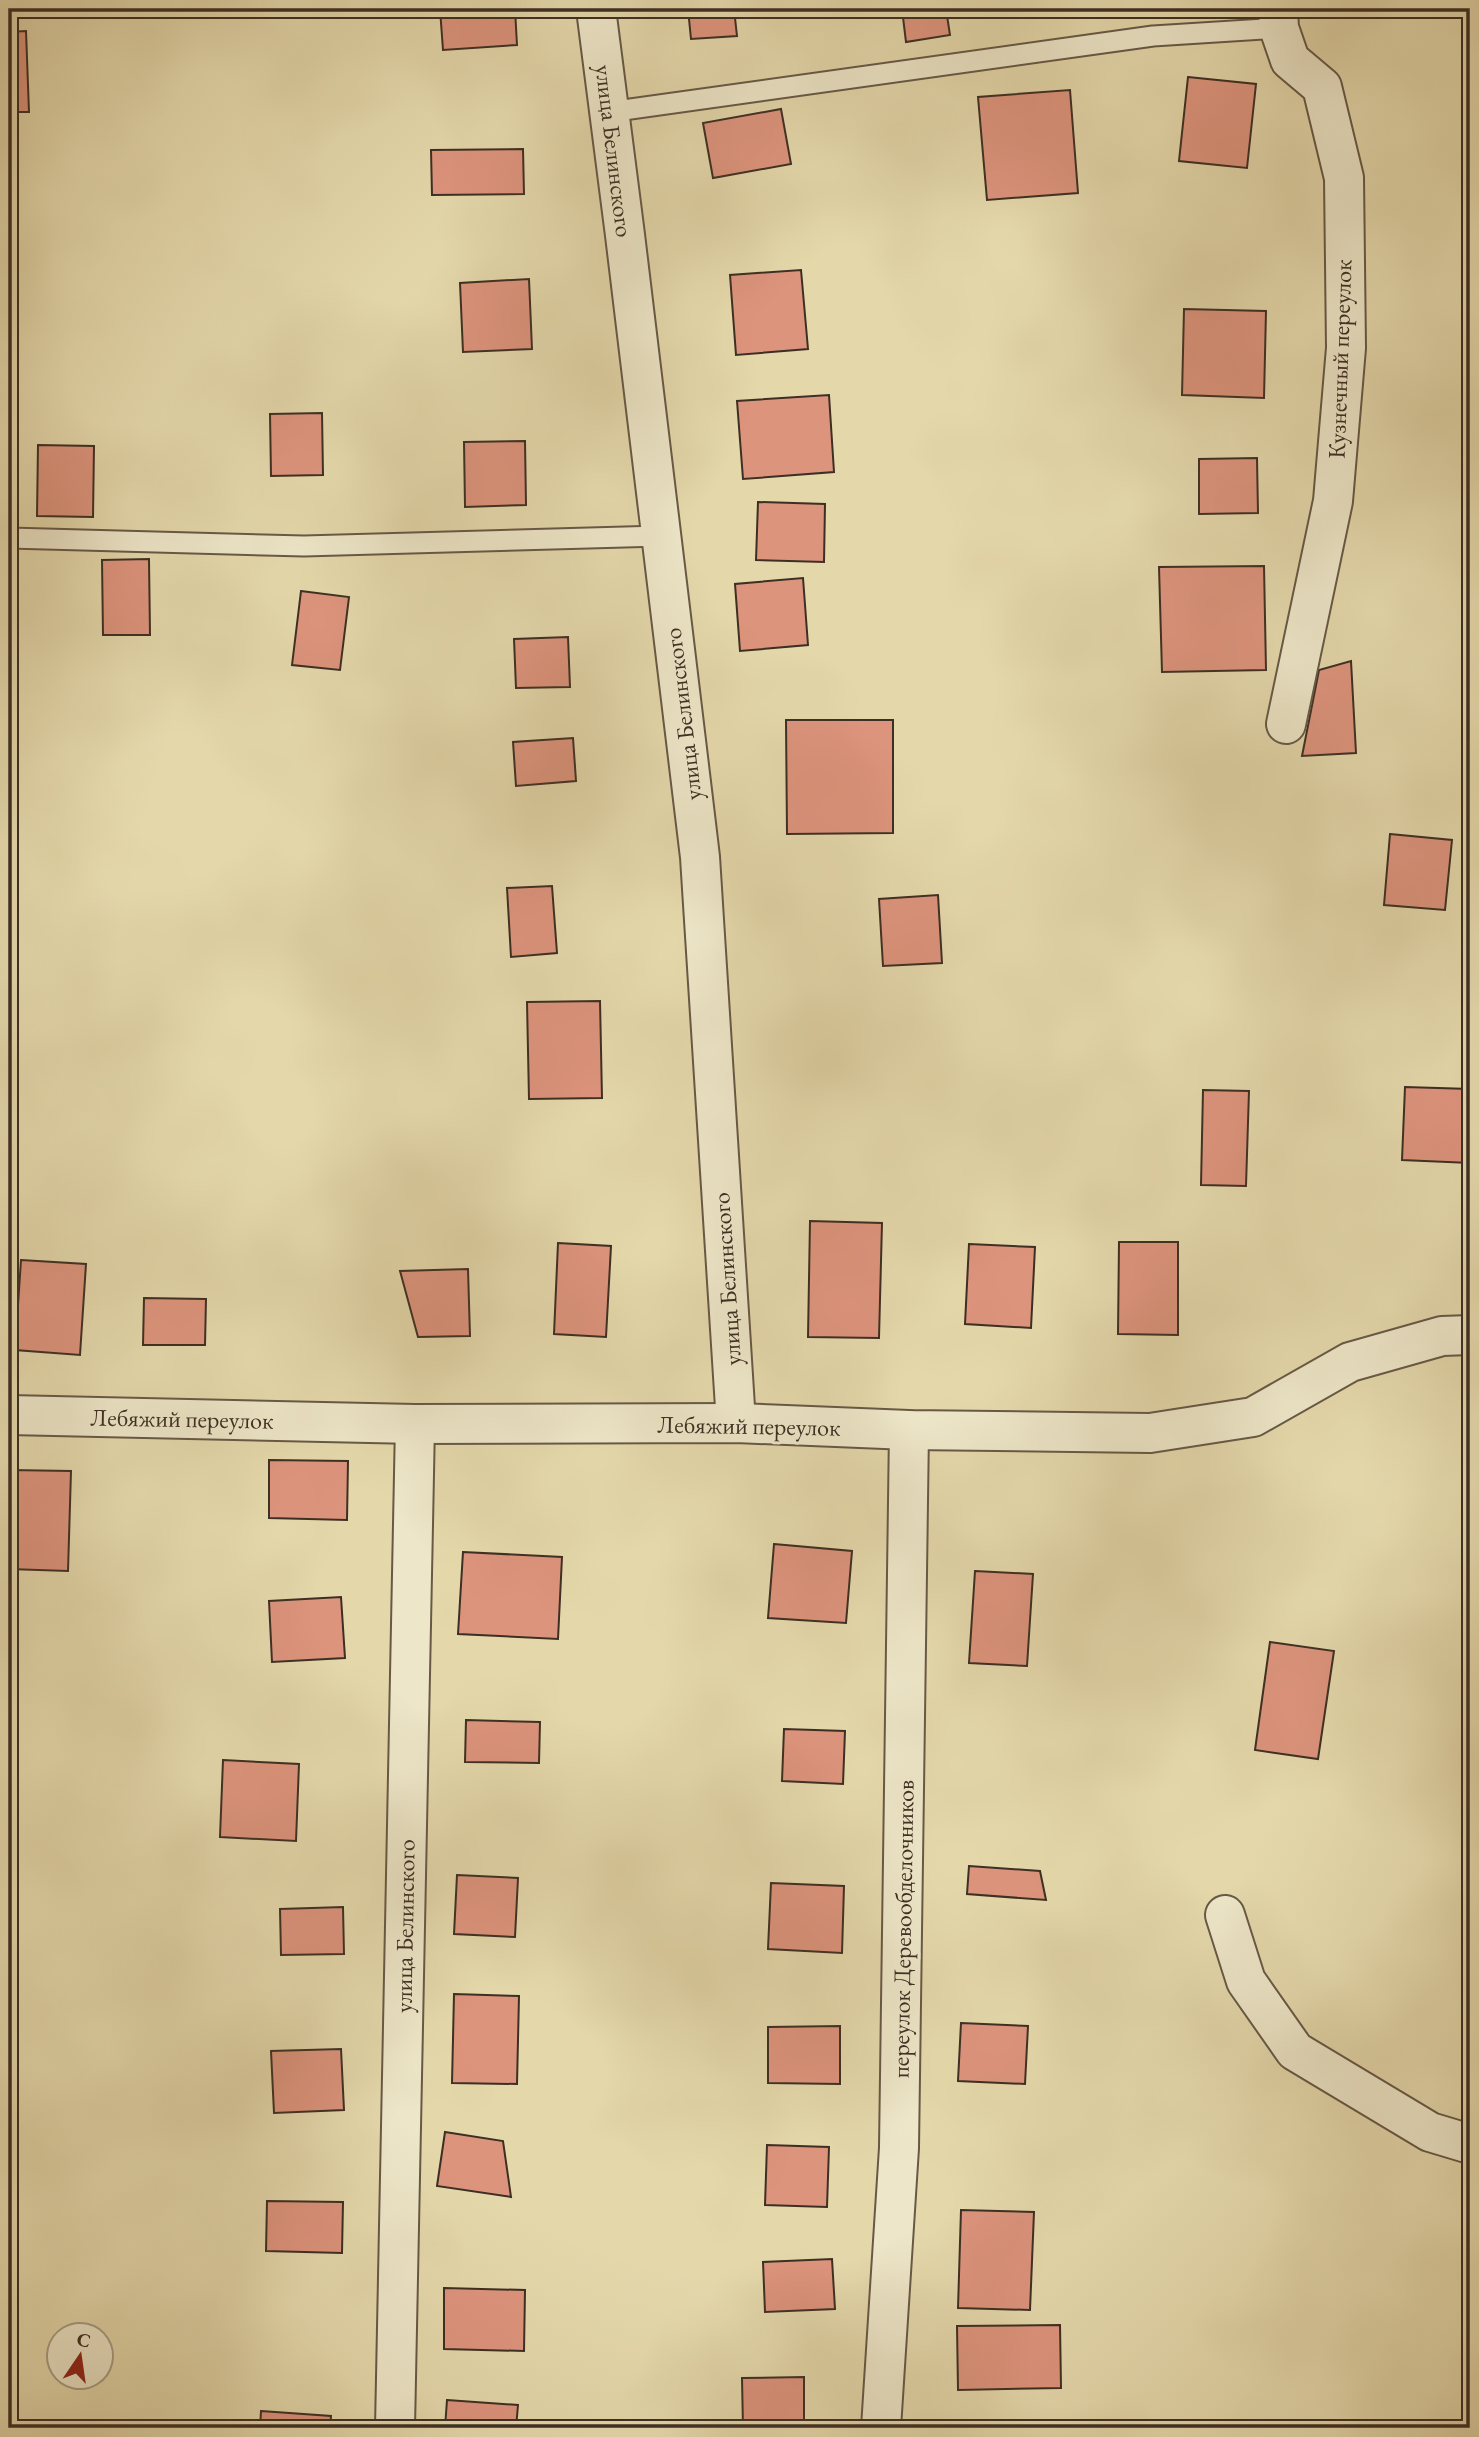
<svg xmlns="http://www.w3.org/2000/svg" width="1479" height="2437" font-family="'EB Garamond',serif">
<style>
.building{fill:#dd947d;stroke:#3d2f24;stroke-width:2}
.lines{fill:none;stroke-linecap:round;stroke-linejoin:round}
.lane-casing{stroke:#675946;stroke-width:23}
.street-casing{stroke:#675946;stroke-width:42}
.lane{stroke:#ede6c8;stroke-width:19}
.street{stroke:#ede6c8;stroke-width:38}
.labels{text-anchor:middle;stroke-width:6;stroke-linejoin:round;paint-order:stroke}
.street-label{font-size:24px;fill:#3d2f24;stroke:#ede6c8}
</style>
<rect width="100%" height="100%" fill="#e4d8ab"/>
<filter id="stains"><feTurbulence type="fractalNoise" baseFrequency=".00286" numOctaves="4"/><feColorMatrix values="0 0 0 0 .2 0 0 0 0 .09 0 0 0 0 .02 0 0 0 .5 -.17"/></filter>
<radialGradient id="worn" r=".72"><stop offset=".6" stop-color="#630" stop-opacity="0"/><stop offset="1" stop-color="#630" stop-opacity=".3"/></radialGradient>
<!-- building -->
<g class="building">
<path d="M440,9h75l2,36 -74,5z"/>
<path d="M688,9h46l3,27 -46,3z"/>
<path d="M902,9h44l4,26 -44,7z"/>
<path d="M994,9h50l-49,6z"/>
<path d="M26,31l3,81h-20v-80z"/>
<path d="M1188,77l68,7 -9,84 -68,-7z"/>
<path d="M1070,90l8,103 -91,7 -9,-103z"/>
<path d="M781,109l10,55 -78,14 -10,-55z"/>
<path d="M523,149l1,45 -92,1 -1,-45z"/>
<path d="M801,270l7,79 -72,6 -6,-80z"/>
<path d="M529,279l3,70 -69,3 -3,-69z"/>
<path d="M1184,309l82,2 -2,87 -82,-3z"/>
<path d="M829,395l5,77 -91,7 -6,-78z"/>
<path d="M322,413l1,62 -52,1 -1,-62z"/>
<path d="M525,441l1,64 -61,2 -1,-65z"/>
<path d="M38,445l56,1 -1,71 -56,-1z"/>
<path d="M1257,458l1,55 -59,1v-55z"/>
<path d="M758,502l67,2 -1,58 -68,-2z"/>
<path d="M149,559l1,76h-47l-1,-75z"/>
<path d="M1264,566l2,104 -104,2 -3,-105z"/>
<path d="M803,578l5,67 -68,6 -5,-67z"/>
<path d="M301,591l48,6 -9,73 -48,-5z"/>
<path d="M568,637l2,50 -54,1 -2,-49z"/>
<path d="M1351,661l5,92 -54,3 17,-86z"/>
<path d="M786,720h107v113l-106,1z"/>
<path d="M573,738l3,43 -60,5 -3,-44z"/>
<path d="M1390,834l62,6 -7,70 -61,-5z"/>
<path d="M552,886l5,67 -46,4 -4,-69z"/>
<path d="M938,895l4,68 -59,3 -4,-67z"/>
<path d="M600,1001l2,97 -73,1 -2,-97z"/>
<path d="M1405,1087l65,2v74l-68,-3z"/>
<path d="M1203,1090l46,1 -3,95 -45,-1z"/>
<path d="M810,1221l72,2 -3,115 -71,-1z"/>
<path d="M1119,1242h59v93l-60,-1z"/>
<path d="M558,1243l53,3 -5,91 -52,-3z"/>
<path d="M969,1244l66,3 -4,81 -66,-4z"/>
<path d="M21,1260l65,4 -6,91 -65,-5z"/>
<path d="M468,1269l2,67 -52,1 -18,-66z"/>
<path d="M144,1298l62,1 -1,46h-62z"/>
<path d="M269,1460l79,1 -1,59 -78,-2z"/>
<path d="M9,1470l62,1 -3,100 -59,-2z"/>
<path d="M774,1544l78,7 -6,72 -78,-5z"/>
<path d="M463,1552l99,5 -4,82 -100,-5z"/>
<path d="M975,1571l58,3 -6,92 -58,-3z"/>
<path d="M341,1597l4,61 -73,4 -3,-61z"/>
<path d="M1270,1642l64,9 -16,108 -63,-9z"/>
<path d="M466,1720l74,2 -1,41 -74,-1z"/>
<path d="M784,1729l61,2 -2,53 -61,-3z"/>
<path d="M223,1760l76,4 -3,77 -76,-4z"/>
<path d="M969,1866l71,5 6,29 -79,-6z"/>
<path d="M457,1875l61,3 -3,59 -61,-3z"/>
<path d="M771,1883l73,3 -2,67 -74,-4z"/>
<path d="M343,1907l1,47 -63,1 -1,-46z"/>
<path d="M454,1994l65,2 -2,88 -65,-1z"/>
<path d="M961,2023l67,3 -3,58 -67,-3z"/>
<path d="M840,2026v58l-72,-1v-56z"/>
<path d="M341,2049l3,61 -70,3 -3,-62z"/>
<path d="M445,2132l58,9 8,56 -74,-11z"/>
<path d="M767,2145l62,2 -2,60 -62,-2z"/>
<path d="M267,2201l76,1 -1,51 -76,-2z"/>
<path d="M961,2210l73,2 -4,98 -72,-2z"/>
<path d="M832,2259l3,50 -70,3 -2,-50z"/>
<path d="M444,2288l81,2 -1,61 -80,-2z"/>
<path d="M1060,2325l1,63 -103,2 -1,-64z"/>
<path d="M804,2377v51h-61l-1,-50z"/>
<path d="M447,2400l71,5 -2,23h-71z"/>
<path d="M261,2411l70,5 -1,12h-70z"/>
</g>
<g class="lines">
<defs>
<g id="lane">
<path d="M609,112l544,-76 126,-8"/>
<path d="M9,538l295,8 357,-10"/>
</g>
<g id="street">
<path d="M596,9l29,226 75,622 36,566"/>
<path d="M1278,9l1,19 11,32 32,27 22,91 2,170 -13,153 -47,223"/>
<path d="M9,1415l406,9 321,-1 173,7 241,3 103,-16 97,-55 92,-26 28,-1"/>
<path d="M1225,1915l21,66 49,70 135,81 40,12"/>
<path d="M395,2428l20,-1004"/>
<path d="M881,2428l18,-280 10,-718"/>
</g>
</defs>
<!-- lane casing -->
<use href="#lane" class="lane-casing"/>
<!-- street casing -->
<use href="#street" class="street-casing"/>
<!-- lane -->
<use href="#lane" class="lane"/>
<!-- street -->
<use href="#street" class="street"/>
</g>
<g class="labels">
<!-- street labels -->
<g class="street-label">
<text transform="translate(614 151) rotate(83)" y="8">улица Белинского</text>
<text transform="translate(1340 359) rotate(-88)" y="8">Кузнечный переулок</text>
<text transform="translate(683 714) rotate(-97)" y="8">улица Белинского</text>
<text transform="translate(727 1279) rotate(-94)" y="8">улица Белинского</text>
<text transform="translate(182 1419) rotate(1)" y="8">Лебяжий переулок</text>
<text transform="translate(749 1426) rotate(1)" y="8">Лебяжий переулок</text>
<text transform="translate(405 1926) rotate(-89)" y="8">улица Белинского</text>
<text transform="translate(903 1929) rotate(-89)" y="8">переулок Деревообделочников</text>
</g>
</g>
<!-- margin -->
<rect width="1479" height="2437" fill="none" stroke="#e4d8ab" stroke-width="35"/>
<rect x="10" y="10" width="1458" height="2416" fill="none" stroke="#3d2f24" stroke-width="3.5"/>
<rect x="18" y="18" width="1444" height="2402" fill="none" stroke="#3d2f24" stroke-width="2"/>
<!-- north arrow -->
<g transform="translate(80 2356) rotate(13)"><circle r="33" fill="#ede6c8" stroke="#a79d86" stroke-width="2"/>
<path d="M0-5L12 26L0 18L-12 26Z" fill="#8f2418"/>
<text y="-10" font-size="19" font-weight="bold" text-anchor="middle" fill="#3d2f24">С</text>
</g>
<rect width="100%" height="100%" filter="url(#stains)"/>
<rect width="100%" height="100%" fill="url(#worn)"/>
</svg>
